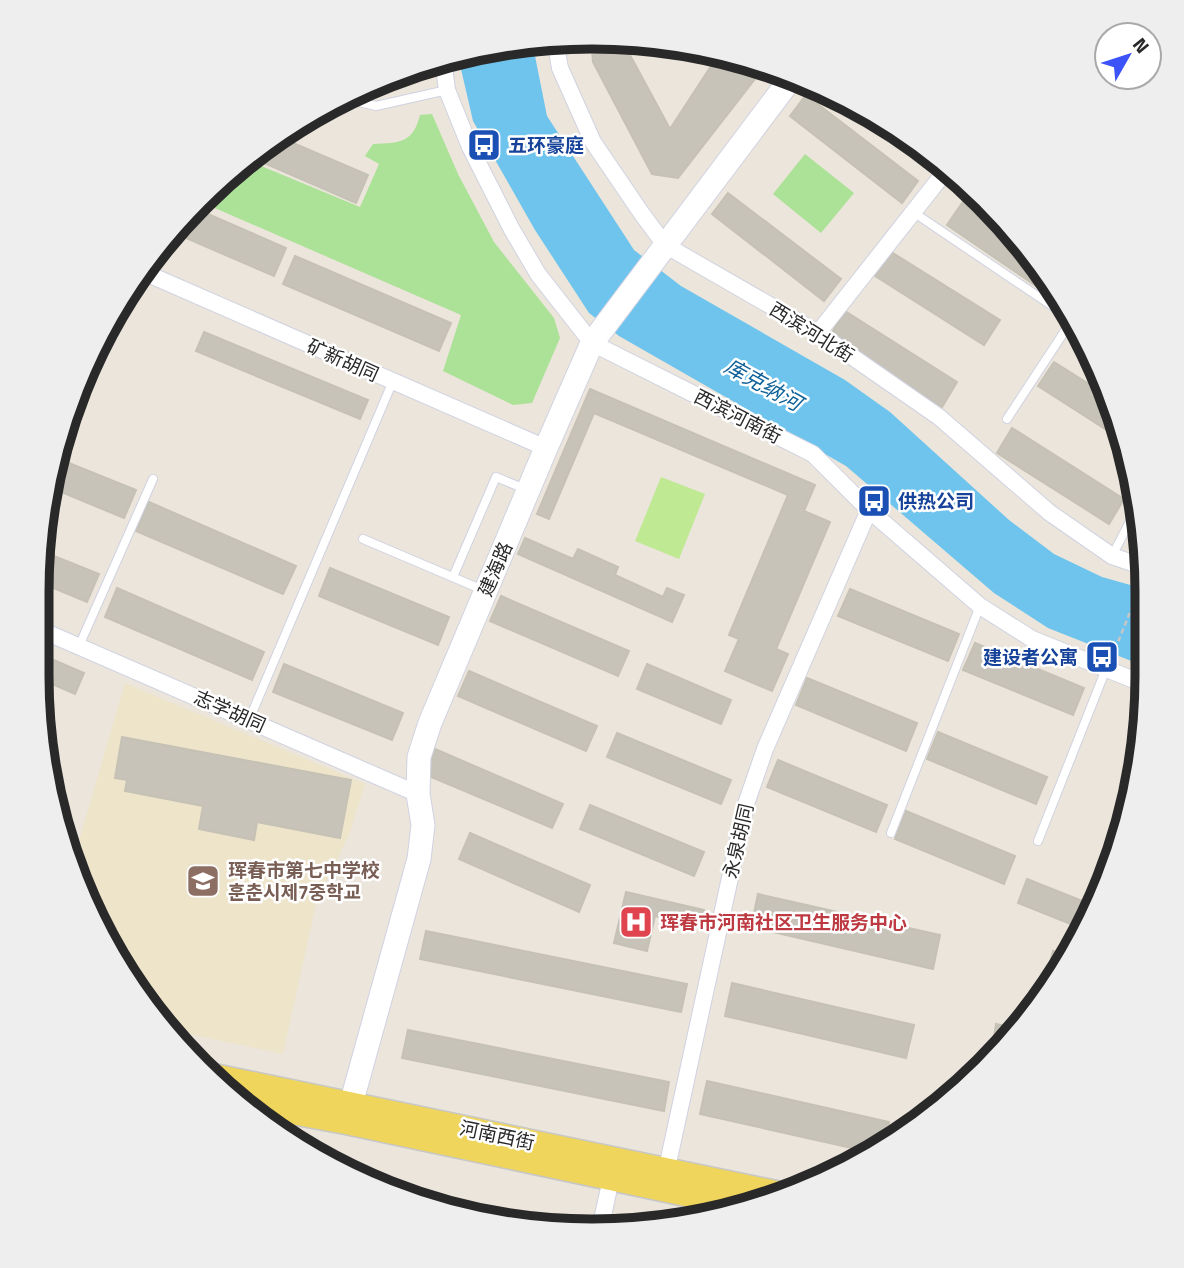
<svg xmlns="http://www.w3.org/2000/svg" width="1184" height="1268" font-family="'Titillium Web','Noto Sans SC','Noto Sans KR',sans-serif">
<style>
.education{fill:#ede4ca}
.green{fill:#ace297}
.pitch{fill:#c0e993}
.water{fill:#6ec4ed}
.building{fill:#c7c3b9;stroke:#c6c1b5;stroke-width:2}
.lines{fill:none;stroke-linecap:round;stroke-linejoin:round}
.lane-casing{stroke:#d0d2e2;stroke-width:10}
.street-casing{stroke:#d0d2e2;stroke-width:18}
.secondary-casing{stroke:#d0d2e2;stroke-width:25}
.primary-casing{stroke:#c7c7c7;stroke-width:27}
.path{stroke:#c7c7c7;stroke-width:2.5;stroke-dasharray:5 3.5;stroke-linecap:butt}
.lane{stroke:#fff;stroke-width:8}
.street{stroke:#fff;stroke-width:16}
.secondary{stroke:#fff;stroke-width:23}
.primary{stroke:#efd55c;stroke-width:24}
.labels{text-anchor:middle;stroke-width:5;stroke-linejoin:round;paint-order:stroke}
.transit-label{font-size:19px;font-weight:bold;fill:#164399;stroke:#fff;text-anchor:start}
.street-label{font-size:19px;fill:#292929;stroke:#fff}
.education-label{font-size:19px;font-weight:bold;fill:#785e54;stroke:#fff;text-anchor:start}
.health-label{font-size:19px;font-weight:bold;fill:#be3a42;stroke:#fff;text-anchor:start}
.water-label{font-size:21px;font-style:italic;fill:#0e6198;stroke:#fff}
.rim{fill:none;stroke:#292929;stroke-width:9}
</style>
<rect width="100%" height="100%" fill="#ebe5db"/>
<!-- education -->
<path class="education" d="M125,683l240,101 -15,49 -33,67 -34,154 -118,-25 -14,-15 -57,-93 -21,-60z"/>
<!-- green -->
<g class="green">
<path d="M432,114l26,60 36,68 60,76 6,20 -28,65 -19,2 -70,-34 18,-56 -260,-113 25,-27 21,-15 113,47 19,-43 -14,-8 8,-12c27,-1 40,-1 47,-29z"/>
<path d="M805,154l49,39 -33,40 -48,-39z"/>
</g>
<!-- pitch -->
<path class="pitch" d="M661,477l44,17 -26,65 -44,-18z"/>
<!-- water -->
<path class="water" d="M532,41l15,75 87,134 47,36 164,94 45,32 119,108 45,34 48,23 39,11 -2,76 -91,-36 -54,-35 -148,-127 -227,-130 -30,-23 -54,-83 -62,-109 -15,-65 61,-14z"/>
<!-- building -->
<g class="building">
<path d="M626,38l4,17 40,74 41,-63 24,-10 9,3 11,20 -77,99 -26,-4 -59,-112 -2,-23z"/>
<path d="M806,95l112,86 -16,22 -112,-87z"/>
<path d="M279,137l89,38 -12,28 -106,-46z"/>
<path d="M728,193l113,86 -17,22 -112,-87z"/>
<path d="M969,193l20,14 20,19 50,68 -4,5 -108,-74z"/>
<path d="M194,208l92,40 -12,28 -102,-44z"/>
<path d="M888,250l112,70 -16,25 -112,-71z"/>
<path d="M295,256l156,67 -12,28 -156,-67z"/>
<path d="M845,311l112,71 -15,25 -112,-71z"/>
<path d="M204,332l164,68 -8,19 -164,-68z"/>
<path d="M1054,362l57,36 7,15 6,28 -86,-55z"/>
<path d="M590,389l225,96 -11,26 26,11 -54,127 12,5 -16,37 -47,-20 14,-32 -10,-4 59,-140 -194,-82 -45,106 -12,-5z"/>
<path d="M1012,428l112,71 -15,25 -112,-71z"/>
<path d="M54,457l82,33 -12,28 -75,-31z"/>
<path d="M149,502l147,64 -13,28 -147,-63z"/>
<path d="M525,538l48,21 5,-10 40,18 -3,8 48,22 4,-9 17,7 -12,27 -154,-68z"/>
<path d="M39,550l60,24 -12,28 -48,-20z"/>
<path d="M330,568l119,49 -11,28 -119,-49z"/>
<path d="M117,588l147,64 -12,28 -147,-63z"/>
<path d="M850,589l109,45 -11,27 -110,-45z"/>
<path d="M501,596l128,55 -11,25 -128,-55z"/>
<path d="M975,643l109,45 -11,27 -110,-45z"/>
<path d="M42,655l42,18 -9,21 -32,-14z"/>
<path d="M284,664l119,49 -11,27 -119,-48z"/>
<path d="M647,664l84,36 -10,24 -84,-35z"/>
<path d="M469,671l128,55 -11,25 -128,-55z"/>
<path d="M807,678l110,45 -11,28 -110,-46z"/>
<path d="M938,732l109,45 -11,27 -109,-45z"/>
<path d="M617,733l114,47 -10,24 -114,-47z"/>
<path d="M122,737l229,43 -11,58 -83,-16 -3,18 -55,-11 4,-23 -78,-15 2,-11 -12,-2z"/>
<path d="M435,749l128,55 -11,24 -128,-54z"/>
<path d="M778,760l109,45 -11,27 -109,-45z"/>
<path d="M590,805l114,47 -10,24 -114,-47z"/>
<path d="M906,811l109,45 -11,28 -109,-45z"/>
<path d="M470,833l120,52 -11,27 -120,-53z"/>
<path d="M1027,879l68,27 -12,23 -65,-26z"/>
<path d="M626,892l78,18 -4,17 -45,-11 -8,35 -33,-8z"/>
<path d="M758,894l182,41 -7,34 -182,-42z"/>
<path d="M426,931l261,53 -6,28 -261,-53z"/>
<path d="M1053,951l16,4 -16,30 -8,-1z"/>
<path d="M732,983l182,42 -8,33 -181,-42z"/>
<path d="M996,1024l19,4 -24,28z"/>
<path d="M408,1030l261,52 -5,29 -262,-53z"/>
<path d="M707,1081l182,41 -5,25 -10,6 -174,-39z"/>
</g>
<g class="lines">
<defs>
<g id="lane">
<path d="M353,94l2,7 21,5 71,-16"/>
<path d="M913,212l163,110"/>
<path d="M1007,419l67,-102"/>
<path d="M363,539l120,51"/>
<path d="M1112,556l27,-52"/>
<path d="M453,577l43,-100 29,12"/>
<path d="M79,646l74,-167"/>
<path d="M249,720l144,-339"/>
<path d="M891,833l89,-227"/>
<path d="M1038,841l68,-172"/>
</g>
<g id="street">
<path d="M555,40l5,28 33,74 49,72 23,31 153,88 121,84 111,96 62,43 29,10"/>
<path d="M443,59l4,31 23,57 41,81 27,46 54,69 221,111 56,56 111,96 52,33 107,43"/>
<path d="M141,271l405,177"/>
<path d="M818,333l130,-165"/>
<path d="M41,630l377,164"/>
<path d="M665,1177l81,-373 19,-55 104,-239"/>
<path d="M600,1229l11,-50"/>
</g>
<path id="secondary" d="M346,1122l73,-263 4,-34 -5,-31 1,-37 11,-34 116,-275 46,-105 200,-266"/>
<g id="primary">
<path d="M209,1075l577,120"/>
<path d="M237,1102l109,20 401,85"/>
</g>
</defs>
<!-- lane casing -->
<use href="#lane" class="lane-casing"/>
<!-- street casing -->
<use href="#street" class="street-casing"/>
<!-- secondary casing -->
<use href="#secondary" class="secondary-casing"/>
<!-- primary casing -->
<use href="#primary" class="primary-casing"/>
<!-- path -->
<path class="path" d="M1112,657l29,-72"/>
<!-- lane -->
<use href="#lane" class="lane"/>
<!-- street -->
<use href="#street" class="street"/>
<!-- secondary -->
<use href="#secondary" class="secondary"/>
<!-- primary -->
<use href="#primary" class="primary"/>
</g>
<!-- icons -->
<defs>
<symbol id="bus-square" viewBox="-11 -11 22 22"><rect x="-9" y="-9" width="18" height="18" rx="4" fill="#1a4fb4" stroke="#fff"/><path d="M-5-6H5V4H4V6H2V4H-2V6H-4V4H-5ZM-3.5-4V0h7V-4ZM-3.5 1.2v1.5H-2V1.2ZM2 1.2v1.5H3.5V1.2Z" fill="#fff"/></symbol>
<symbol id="school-square" viewBox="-11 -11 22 22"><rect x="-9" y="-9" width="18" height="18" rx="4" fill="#8d6e63" stroke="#fff"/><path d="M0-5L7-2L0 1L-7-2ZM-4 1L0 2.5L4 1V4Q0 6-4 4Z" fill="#fff"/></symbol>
<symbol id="hospital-square" viewBox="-11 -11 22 22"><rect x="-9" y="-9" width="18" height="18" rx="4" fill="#e0444e" stroke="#fff"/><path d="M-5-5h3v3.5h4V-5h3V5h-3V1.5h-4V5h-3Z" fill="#fff"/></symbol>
</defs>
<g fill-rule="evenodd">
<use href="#bus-square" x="465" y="126" width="38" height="38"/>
<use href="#bus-square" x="855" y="482" width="38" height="38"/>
<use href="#bus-square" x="1083" y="638" width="38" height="38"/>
<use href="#school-square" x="184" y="862" width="38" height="38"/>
<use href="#hospital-square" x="617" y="903" width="38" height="38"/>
</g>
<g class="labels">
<!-- transit labels -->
<g class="transit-label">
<text x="508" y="152">五环豪庭</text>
<text x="898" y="508">供热公司</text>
<text x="1078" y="664" text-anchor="end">建设者公寓</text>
</g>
<!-- street labels -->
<g class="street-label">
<text transform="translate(812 332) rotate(32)" y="7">西滨河北街</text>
<text transform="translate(343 360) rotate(24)" y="7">矿新胡同</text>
<text transform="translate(738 416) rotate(27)" y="7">西滨河南街</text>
<text transform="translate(495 569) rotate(-67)" y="7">建海路</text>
<text transform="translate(230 711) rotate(24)" y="7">志学胡同</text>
<text transform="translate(738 841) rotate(-77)" y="7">永泉胡同</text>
<text transform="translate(497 1135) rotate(12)" y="7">河南西街</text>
</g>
<!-- education labels -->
<g class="education-label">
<text x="228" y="877">珲春市第七中学校<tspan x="228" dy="22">훈춘시제7중학교</tspan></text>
</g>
<!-- health labels -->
<g class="health-label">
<text x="660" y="929">珲春市河南社区卫生服务中心</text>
</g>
<!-- water labels -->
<g class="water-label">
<text transform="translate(763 385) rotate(29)" y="7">库克纳河</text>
</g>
</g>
<!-- crop -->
<path d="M0 0H1184V1268H0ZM592 49H592A543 543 0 0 1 1135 592V676A543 543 0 0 1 592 1219H592A543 543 0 0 1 49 676V592A543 543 0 0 1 592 49Z" fill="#eee" fill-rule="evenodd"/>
<path class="rim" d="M592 49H592A543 543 0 0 1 1135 592V676A543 543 0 0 1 592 1219H592A543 543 0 0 1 49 676V592A543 543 0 0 1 592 49Z"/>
<!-- north arrow -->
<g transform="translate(1128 56) rotate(51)"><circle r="33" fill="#ffffff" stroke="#a9a9a9" stroke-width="2"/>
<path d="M0-5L12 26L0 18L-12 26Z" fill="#3b53f8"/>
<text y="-10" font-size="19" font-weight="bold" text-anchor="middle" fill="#292929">N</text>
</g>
</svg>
